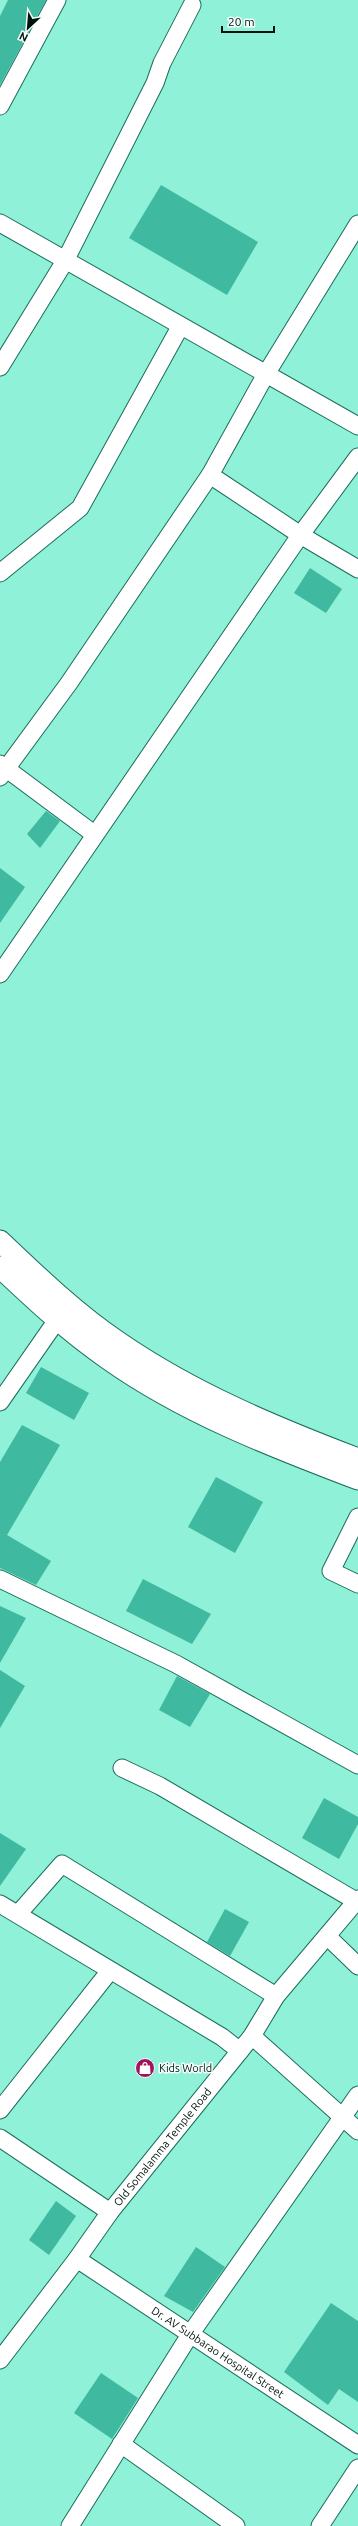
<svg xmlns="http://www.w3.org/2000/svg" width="358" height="2526" font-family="Ubuntu,sans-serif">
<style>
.building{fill:#3fb99f}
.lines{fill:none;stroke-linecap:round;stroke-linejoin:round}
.minor-casing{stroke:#1c6d5c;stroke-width:19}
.major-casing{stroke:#1c6d5c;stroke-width:23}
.minor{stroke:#fff;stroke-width:17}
.major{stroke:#fff;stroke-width:21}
.labels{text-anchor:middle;stroke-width:3;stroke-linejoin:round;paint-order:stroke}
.poi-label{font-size:11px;fill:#00120d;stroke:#f5fefb;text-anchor:start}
.street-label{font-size:11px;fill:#00120d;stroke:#f5fefb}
</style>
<rect width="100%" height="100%" fill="#8ef1d8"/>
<!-- building -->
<g class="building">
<path d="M8,0h38l-46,85v-69z"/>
<path d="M161,185l97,57 -31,53 -98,-57z"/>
<path d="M310,568l32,21 -16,24 -32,-20z"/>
<path d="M46,811l14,10 -20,27 -13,-14z"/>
<path d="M0,868l25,19 -25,36z"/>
<path d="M41,1367l48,26 -15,27 -48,-27z"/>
<path d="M22,1425l38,20 -53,90 44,26 -15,24 -36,-17v-106z"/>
<path d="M216,1477l47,25 -28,51 -47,-26z"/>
<path d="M143,1579l68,35 -19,30 -66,-33z"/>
<path d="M0,1606l26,12 -26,45z"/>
<path d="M0,1670l25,16 -25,42z"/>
<path d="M177,1676l33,18 -20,33 -31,-17z"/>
<path d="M324,1798l34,19v7l-19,35 -37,-21z"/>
<path d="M0,1833l26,16 -26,37z"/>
<path d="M225,1909l24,13 -19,34 -23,-14z"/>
<path d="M56,2201l20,15 -27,39 -20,-15z"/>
<path d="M196,2247l29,20 -32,45 -29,-16z"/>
<path d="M331,2303l27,18v81l-19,-13 -11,16 -44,-33z"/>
<path d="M101,2373l37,25 -26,41 -38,-26z"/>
</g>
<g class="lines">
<defs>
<g id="minor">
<path d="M0,106l57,-106"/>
<path d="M0,223l358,203"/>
<path d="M0,367l65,-106 90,-178 7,-20 30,-58"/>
<path d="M210,475l92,61 56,33"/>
<path d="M0,573l80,-65 100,-181"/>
<path d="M0,764l94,70"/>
<path d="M0,777l69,-94 141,-208 56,-101 92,-150"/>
<path d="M0,974l299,-437 59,-80"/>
<path d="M0,1402l57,-82"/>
<path d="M358,1517l-27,54 27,13"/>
<path d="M0,1579l176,85 182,101"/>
<path d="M122,1768l38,18 196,115"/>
<path d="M0,1904l222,133 18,14"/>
<path d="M18,1914l44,-50 214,132"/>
<path d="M327,1936l31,30"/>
<path d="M252,2036l106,95"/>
<path d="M0,2110l109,-138"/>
<path d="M0,2138l110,74"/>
<path id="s1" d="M77,2259l281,186"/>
<path id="s2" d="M0,2360l77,-101 33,-47 142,-176 24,-40 82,-97"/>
<path d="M121,2444l115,82"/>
<path d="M70,2526l121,-193 167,-238"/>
<path d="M320,2526l38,-58"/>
</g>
<g id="major">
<path d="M0,1241c38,36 75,72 118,101 74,51 156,85 240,117"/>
<path d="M0,1267c34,32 68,64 107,91 76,54 164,88 251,121"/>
</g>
</defs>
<!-- minor casing -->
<use href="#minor" class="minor-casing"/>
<!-- major casing -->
<use href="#major" class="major-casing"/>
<!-- minor -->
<use href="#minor" class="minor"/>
<!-- major -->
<use href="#major" class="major"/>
</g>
<!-- icons -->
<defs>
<symbol id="shop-disc" viewBox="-11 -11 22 22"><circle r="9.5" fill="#a0135e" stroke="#f5fefb"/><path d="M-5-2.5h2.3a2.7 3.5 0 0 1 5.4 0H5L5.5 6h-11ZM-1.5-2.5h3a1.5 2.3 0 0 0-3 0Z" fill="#fff"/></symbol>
</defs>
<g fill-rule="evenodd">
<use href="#shop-disc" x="134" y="2057" width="22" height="22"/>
</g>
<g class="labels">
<!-- poi labels -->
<g class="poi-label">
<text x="159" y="2072">Kids World</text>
</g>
<!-- street labels -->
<g class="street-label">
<text dy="4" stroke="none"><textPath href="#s2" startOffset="268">Old Somalamma Temple Road</textPath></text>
<text dy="4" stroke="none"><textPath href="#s1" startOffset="169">Dr. AV Subbarao Hospital Street</textPath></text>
</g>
</g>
<!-- north arrow -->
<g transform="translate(28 28) rotate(206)" stroke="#f5fefb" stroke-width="3" paint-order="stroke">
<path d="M0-3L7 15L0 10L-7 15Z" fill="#00120d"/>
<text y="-6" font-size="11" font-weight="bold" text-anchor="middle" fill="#00120d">N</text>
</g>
<!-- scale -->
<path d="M222 26v6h52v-6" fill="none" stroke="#00120d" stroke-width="2"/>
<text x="228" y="26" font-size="12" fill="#00120d" stroke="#f5fefb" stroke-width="3" paint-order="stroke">20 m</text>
</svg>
